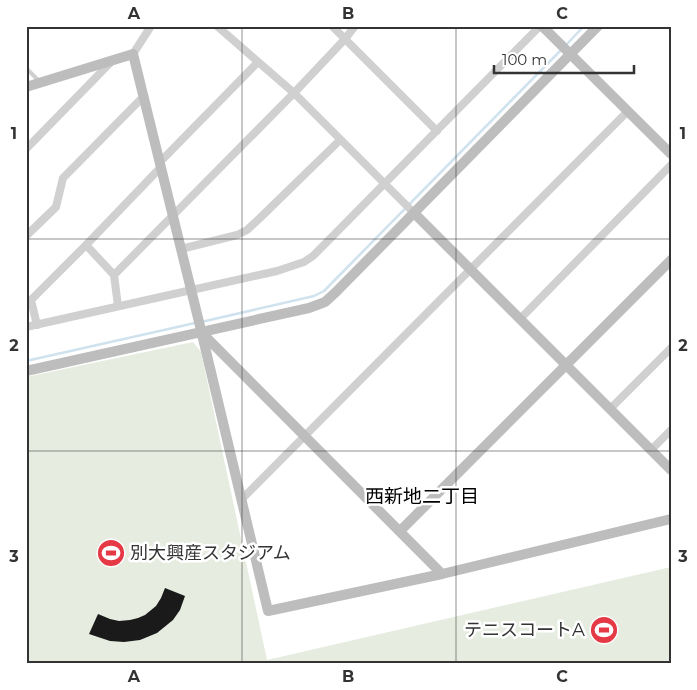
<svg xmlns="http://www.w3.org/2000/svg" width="697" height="690" font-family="Montserrat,'Noto Sans JP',sans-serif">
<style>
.green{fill:#e6ecdf}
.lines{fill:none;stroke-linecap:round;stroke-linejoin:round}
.stream{stroke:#cfe2ee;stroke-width:2.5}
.building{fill:#1a1a1a}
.lane{stroke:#d0d0d0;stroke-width:4}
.street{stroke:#d0d0d0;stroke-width:8}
.secondary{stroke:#bdbdbd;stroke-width:10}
.grid{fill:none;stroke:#333;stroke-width:1;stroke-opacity:0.55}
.labels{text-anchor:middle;stroke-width:5;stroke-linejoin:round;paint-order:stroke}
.poi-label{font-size:18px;fill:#333;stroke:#fff;text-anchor:start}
.neighbourhood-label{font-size:19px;fill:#000;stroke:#fff}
.neatline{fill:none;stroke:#333;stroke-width:2}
.grid-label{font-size:16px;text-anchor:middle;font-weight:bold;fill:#333}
</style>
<rect width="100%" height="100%" fill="#fff"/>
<!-- green -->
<path class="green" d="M193,342l8,10 66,308 404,-93v97h-645v-287z"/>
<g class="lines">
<!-- stream -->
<g class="stream">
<path d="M566,45l18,-19"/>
<path d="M201,322l113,-26 10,-5 238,-242"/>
<path d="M26,361l169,-38"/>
</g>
</g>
<!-- building -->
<path class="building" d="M165,588l20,8 -5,14 -7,10 -16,13 -17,7 -16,2 -14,-1 -21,-7 9,-20 12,5 9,2 11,-1 8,-2 7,-3 11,-9 5,-8z"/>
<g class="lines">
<!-- lane -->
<path class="lane" d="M26,68l13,13"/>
<!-- street -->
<g class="street">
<path d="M217,26l77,67 120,120"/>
<path d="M332,26l105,105"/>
<path d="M133,54l18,-28"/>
<path d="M26,149l85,-87"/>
<path d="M160,162l98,-100"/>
<path d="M26,236l30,-29 7,-29 81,-82"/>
<path d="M181,249l56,-14 10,-5 15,-14 78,-76"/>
<path d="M114,275l180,-182 51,-54 10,-13"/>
<path d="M118,306l-4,-31 -28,-30 75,-78"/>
<path d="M520,319l151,-154"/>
<path d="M37,325l-6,-25 55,-55"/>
<path d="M26,327l251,-56 27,-9 9,-6 227,-230"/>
<path d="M610,409l61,-61"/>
<path d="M651,450l20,-20"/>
<path d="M241,500l387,-389"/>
</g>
<!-- secondary -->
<g class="secondary">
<path d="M542,26l129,128"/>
<path d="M26,87l107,-33 67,272 68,285 174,-37 229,-55"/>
<path d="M414,213l257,257"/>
<path d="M201,332l241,242"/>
<path d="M26,371l283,-63 16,-6 11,-10 262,-266"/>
<path d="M400,531l271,-271"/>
</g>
</g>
<!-- grid -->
<path class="grid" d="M242,26v638M456,26v638M26,239h645M26,451h645"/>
<!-- icons -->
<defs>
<symbol id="stadium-disc" viewBox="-11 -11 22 22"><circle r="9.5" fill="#e63946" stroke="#fff"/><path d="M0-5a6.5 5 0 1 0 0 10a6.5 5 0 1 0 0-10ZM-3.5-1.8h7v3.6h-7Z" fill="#fff"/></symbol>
</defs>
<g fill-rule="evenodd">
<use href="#stadium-disc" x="95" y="537" width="32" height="32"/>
<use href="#stadium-disc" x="588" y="614" width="32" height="32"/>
</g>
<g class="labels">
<!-- poi labels -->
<g class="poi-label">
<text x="130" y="559">別大興産スタジアム</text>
<text x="585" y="636" text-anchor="end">テニスコートA</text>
</g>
<!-- neighbourhood labels -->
<g class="neighbourhood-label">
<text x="422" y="503">西新地二丁目</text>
</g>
</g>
<!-- border -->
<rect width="697" height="690" fill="none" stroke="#ffffff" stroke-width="55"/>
<!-- scale -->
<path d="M494 65v8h140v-8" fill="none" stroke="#333333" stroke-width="2.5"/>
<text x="502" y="65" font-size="15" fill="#333333" stroke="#ffffff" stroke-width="4" paint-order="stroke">100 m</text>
<rect x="28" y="28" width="642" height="634" class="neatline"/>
<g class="grid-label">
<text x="134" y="19">A</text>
<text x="348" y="19">B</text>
<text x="562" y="19">C</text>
<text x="14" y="139">1</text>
<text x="683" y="139">1</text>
<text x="14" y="351">2</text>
<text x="683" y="351">2</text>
<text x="14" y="562">3</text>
<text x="683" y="562">3</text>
<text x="134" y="682">A</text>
<text x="348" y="682">B</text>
<text x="562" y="682">C</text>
</g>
</svg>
